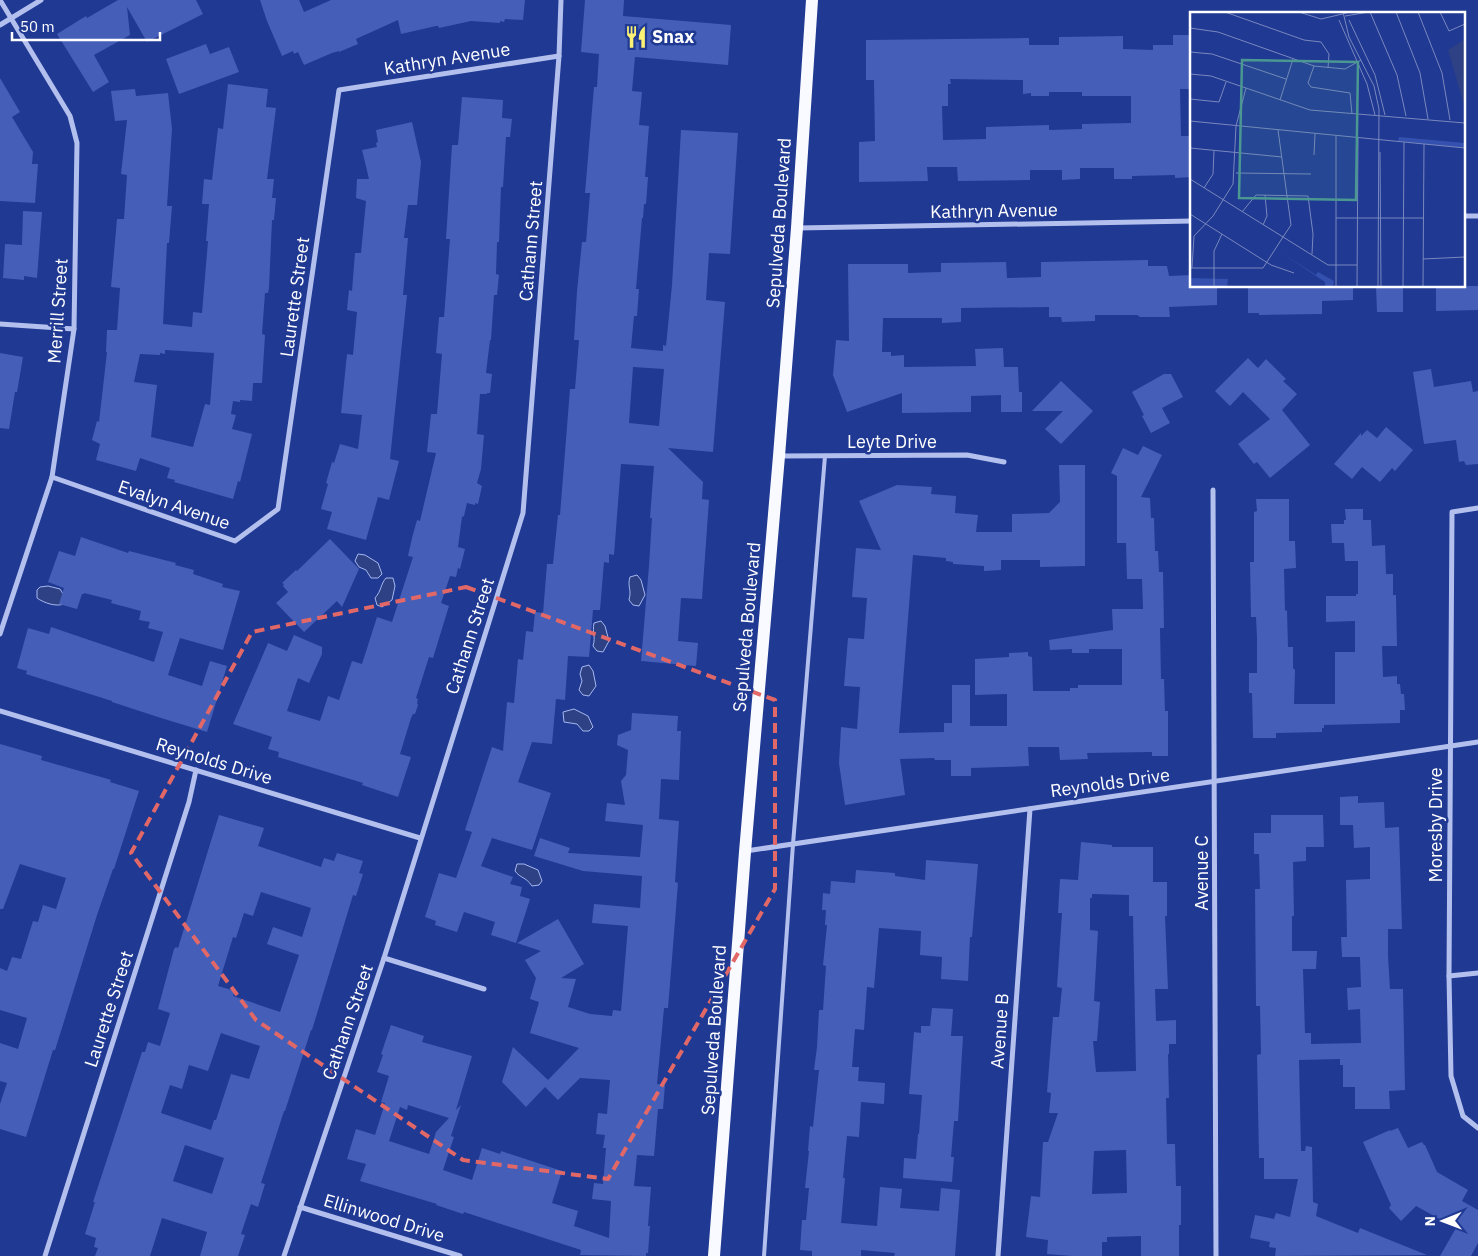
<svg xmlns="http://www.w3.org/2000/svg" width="1478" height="1256" font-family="'IBM Plex Sans',sans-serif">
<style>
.water{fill:#2e4184;stroke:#a6b8ef}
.building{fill:#455fb8;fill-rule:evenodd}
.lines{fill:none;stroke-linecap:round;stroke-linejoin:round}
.service{stroke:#b3c0ee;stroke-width:4}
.minor{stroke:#b3c0ee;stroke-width:5}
.primary{stroke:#f9faff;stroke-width:12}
.marked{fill:none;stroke:#e26868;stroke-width:4;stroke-dasharray:10 6;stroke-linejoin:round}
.labels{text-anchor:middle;stroke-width:5;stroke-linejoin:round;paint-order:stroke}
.poi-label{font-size:18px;font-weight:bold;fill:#fff;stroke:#203993;text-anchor:start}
.street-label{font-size:18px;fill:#fff;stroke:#203993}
.inset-road{fill:none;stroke:#7988be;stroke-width:1}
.view{fill:#4b9892;fill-opacity:0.15;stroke:#4b9892;stroke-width:2.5}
.inset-edge{fill:none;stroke:#fff;stroke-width:2.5}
</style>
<rect width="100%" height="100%" fill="#203993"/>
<!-- water -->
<g class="water">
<path d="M358,554l7,1 13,8 4,11 -4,4h-7l-5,-8 -7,-3 -4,-6z"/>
<path d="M637,575l4,5 4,15 -6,11 -6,-1 -4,-5c3,-11 -2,-13 1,-23z"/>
<path d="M386,578h7l2,8 -3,14 -10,7 -5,-2 -2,-7c7,-8 5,-13 11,-20z"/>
<path d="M48,586l12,3 7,11 -3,4c-8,3 -20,-1 -27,-6v-8l3,-3z"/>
<path d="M601,621l4,5 4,15 -6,11 -6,-1 -4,-5c3,-10 -1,-13 1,-23z"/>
<path d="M589,665l4,6 3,15 -7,10 -6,-1 -4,-5 3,-9 -2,-7 2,-7z"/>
<path d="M574,709l14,7 5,11 -4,4h-6l-6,-7 -13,-2 -1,-10z"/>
<path d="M517,864h7l14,6 4,11 -3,4 -7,1c-7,-10 -11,-7 -17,-15z"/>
</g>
<!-- building -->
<g class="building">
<path d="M118,0h78l7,14 -56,28 -20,-35 3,28 -36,20 15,27 -16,10 -36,-58 29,-18 1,2z"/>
<path d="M260,0h39l5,12 27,-12h194l-2,20 -18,-1 -1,3 -4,-1v2l-29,-2 -32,7 -1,-2h-2l-35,8 -3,-14 -42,19 2,5 -19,8v-1l-7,2 -28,12 -6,-13 -4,2 -1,-3 -11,5 -15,-35z"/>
<path d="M585,0h39l-1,16 108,9 -3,40 -93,-8 -3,34 10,1 -3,33 10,1 -4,51h3l-2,27h-2l-1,14h-1l-6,71h3l-2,27h-3l-3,32 32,3v-6l3,1 6,-61 9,-155 57,3 -8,121 -21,-1 -3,47 19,2 -12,150 -45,-4 35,34 -1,17 7,1 -7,99 -21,-1 -3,43 20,2 -2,23 -55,-5 8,-95 3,-48h-2l4,-52 -33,-2 -7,91 -5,-1v9l-5,-1 -4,48h-7l-4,47 -21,-1 -3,44 -9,-1 -4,45 -20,-2 -14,40 33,11 -19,57 -40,-12 -11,28 32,11 -3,7 12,3 -2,9 10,3 -14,44 -25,-8 4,-13 -31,-10 -7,20 -22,-7 1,-4 -11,-4 14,-44 17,5 16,-46 -7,-2 27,-83 11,4 4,-49 7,1 4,-44 5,1 3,-29 7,1 2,-20 8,1 4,-49h6l5,-49h2l10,-126h5l4,-49h-5l3,-49 5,-49h4l4,-49h-5l9,-106h3l2,-33 -18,-2zM633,367l31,2 -5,57 -30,-3z"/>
<path d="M1173,35h19v54h-12l1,47h11v41l-17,1v-3l-43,1v3h-18v-11h-34v11l-18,1v-10h-32v10l-72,1 -1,-14h-30l1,14 -69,1v-40l16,-1 -1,-61h-8v-40l163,-2v7h30v-8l64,-1v13l30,1v-5h20zM950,79l73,1v14l8,-1v3h18v-4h33v4h49v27l-49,1v5l-33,1v-5l-63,2v12l-43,1 -1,-34h6v-22h3z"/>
<path d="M206,44l4,10 19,-7 10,25 -60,22 -13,-35z"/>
<path d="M0,78l20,34 -8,5 21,35 -1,12h6l-3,39 -35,-2z"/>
<path d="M228,84l40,5 -2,18 10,1 -9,71h7l-2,19h4l-2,22h-2l-3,68 -1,5h-3l-3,41 3,1 -3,48h-9l-1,18 -12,-1v2l-7,-1 -2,13 5,1 -4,14 20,5 -12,48 -2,-1 -5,18 -59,-17 1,-2 -8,-2 3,-10 -30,-10 -4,13 -40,-11 4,-16 -8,-4 5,-19 2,1 8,-70h-1l1,-22h10l3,-42 -9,-1 6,-68h7l3,-44 -6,-1 6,-54 -12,1 -4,-30 24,-2 1,7 32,-3 4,36 -5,77h5l-3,37h-2l-4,81 29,3 1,-15 9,1 6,-72h-2l3,-37h-7l2,-25 8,1 6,-52 5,1zM165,350l49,3 -4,52 -5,-1 -12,43 -42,-10 6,-52 -23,-3 6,-28 20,1v-2l5,1z"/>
<path d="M462,97l41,3 -1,18 10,1 -2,18h-4l-3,50h-2l-2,55h-2l-1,32 3,1 -2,20h-3l-3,45h-1l-4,33 6,1 -2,19h-3v1h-7l-3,40 7,1 -3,34 -4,14 5,3 -4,18 -3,-1v2l-8,-2 -3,13 -2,1 -4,30 7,2 -5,20 -2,-1 -2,9 -6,-1 -9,27 8,3 -16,52 -4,-1 -13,41 2,1 -1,4 1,2 -3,9h-2l-2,4 -11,36 11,3 -13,40 -36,-12 1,-2 -85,-26 1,-5 -11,-3 4,-12 -39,-13 35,-81 19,8 7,-16 28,12v7l-13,29 -11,-5 -11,33 33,10 8,-25 11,4 13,-39 10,3 15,-47 15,5 21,-65 -5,-1 4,-18 5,-18 3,1 16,-68 -9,-1 4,-38h6l5,-60 -6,-1 3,-36h5l6,-78h-4l6,-94h6z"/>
<path d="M412,122l9,40 -4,43h-9l-4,33h4l-5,57h4l-17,164 9,2 -10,39 -11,-3 -12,43 -39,-11 5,-17 -11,-3 7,-25 -2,-1 6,-21 2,1 6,-19 18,5 4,-34 -21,-2 6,-59 6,1 4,-43 -10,-2 2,-20 3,1 3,-38h6l5,-52 -10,-3 1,-19h12l-7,-29 15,-3 -1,-4 2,-1 -2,-12z"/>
<path d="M23,211l19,1 -5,66 -13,-2v4l-21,-2 2,-34 17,1z"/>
<path d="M1148,260v6h19l2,10 23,-1v11h25v19l-48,2 1,10h-30l-3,-2h-42v6l-33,1 -1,-5h-12v-10l-88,1v14l-19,1v-5h-59l-1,34h9v4l13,-1v12l72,-1 -1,-17 28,-1 1,19h14l1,25h3v20h-21v-17l-30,1v16l-69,1v-20l-55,19 -14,-37 3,-35 13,1 -1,-77h60v9l33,-1v-9l65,-1 1,16 34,-1v-15z"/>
<path d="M1248,286h105v14l-31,1v13l-63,1v-2h-11z"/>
<path d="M1376,286h27v26h-26z"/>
<path d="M1436,286h42v24l-42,1z"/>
<path d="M0,353l23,4 -6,35h-2l-6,37 -9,-1z"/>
<path d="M1248,358l10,10 8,-9 20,20 -3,2 14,13 -15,16 28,35 -40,33 -13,-16 -3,2 -16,-20 32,-25 -27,-27 -13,14 -15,-15z"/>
<path d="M1431,369l3,18 37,-6 2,11 5,-1v73l-12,1 -2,-4 -5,1 -3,-22 -32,4 -11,-72z"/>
<path d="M1164,374h7l12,23 -21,11 8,15 -19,10 -9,-17 2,-1 -12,-23z"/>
<path d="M1061,381l32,30 -32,33 -16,-15 18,-18h-31z"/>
<path d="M1386,427l27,23 -18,21 -3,-3 -12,14 -18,-15 -10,12 -18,-15 27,-31v3l6,-6 10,8z"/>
<path d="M1143,446l19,9 -21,42 9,1 1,20h3l1,33h3l1,21h4l1,56h-4l1,51h3l1,32h3v45h-16v-4l-65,1 1,6 -28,1 -1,-13h-31l1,19 -58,2v8h-20v-16h-16l-1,-2 -34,1 5,36 -60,10 -6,-42 2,-36 16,2 3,-42 -16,-1 4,-48 16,1 3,-41 -15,-1 4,-49 25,2 -22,-49 38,-16 35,2 -1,7 25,2 -1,17 23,2 -2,17h36v-18l37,-1 11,-11 -1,-37h26v101l-45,1v-7h-39v10l-17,1v-5l-31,-2v-2l-7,-1v-3l-33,-3 -14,178 45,-1v-9h8v-38h18v41h37v-32l-32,1v-36l34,-2v-4l19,-1v4l4,1 1,34h37v-3h8v-3h44v-36h-33v4h-17v-4l-22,1 -1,-10 64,-10 -1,-21h31l-1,-30h-15l-1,-36h-9v-67l-6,-3 12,-25 15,7z"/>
<path d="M1256,499h33v42h6l1,27 -12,1 1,42 2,-1 1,37h5v21l2,2 -1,34h41v-52h20v-31l-29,1v-26h30v-2h2v-33h-13l-1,-18h-12l-1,-19h13v-4h2l-1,-11h18v11h8l1,26 13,-1 1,29h7v21h3l1,51h-15l1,31 14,-1v8h3l1,10h3l1,16h-5v13l-76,2v3h-2v4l-46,1v5h-23l-1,-45h-3v-20h8v-35l-1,-21h-5l-1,-55h4v-50l3,-1z"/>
<path d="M81,537l47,16 1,-2 47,12 -1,2 19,5 -1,4 30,10 -1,3 18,4 -17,59 -43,-12 -12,37 34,11 8,-25 17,5 -20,66 -46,-14 -49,-16v-1l-86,-27 1,-3 -10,-3 11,-40 21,6 2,-7 103,35 9,-30 -15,-4 2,-6 -11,-2 2,-9 -30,-8 1,-3 -28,-7v1h-2l-5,15 -18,-5 5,-16 -16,-6 11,-31 16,5z"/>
<path d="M330,539l29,30 -17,38 -5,-6 -33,31 -28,-29 12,-11 -5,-6 1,-2 -2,-1 14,-13 1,1z"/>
<path d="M632,713l46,3 -1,15h4l-2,49 -18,-1 -2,40 20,2 -4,61 3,1 -7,88 -3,37h-4l-7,76 8,1 -2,24h-5l-4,47 -17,-1 -3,31 17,1 -3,39h2l-2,27h-2v3l-66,-1 1,-5 -117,-38 -1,2 -27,-9 1,-1 -77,-23 6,-17 -19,-5 9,-30 19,6 10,-32 -4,-1 8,-26 -12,-4 6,-17 -2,-1 10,-29 33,11 -2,6 50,14 -16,54 5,-5 -10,31 3,1 -11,33 29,10 10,-32 18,6 1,-3 61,20 -10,32 26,8 -4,15 35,12 2,-37 -19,-2 2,-16 9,1 3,-36h-3l2,-13 -9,-1 2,-21 9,1 3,-34 -30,-2 -22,22 -13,-13 -19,20 -24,-25 11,-35 35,33 31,-32 -49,-15 9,-31 -9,-3 6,-21 -11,-18 16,-9 -24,-8 41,-24 26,45 -23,14 15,1 -8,28 22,7 22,2 1,-6 8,1 7,-85 -36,-3 2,-19 46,4 2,-32 -59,-5 -49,-15 6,-18 30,10 -2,5 72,4 3,-32 -38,-4 2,-18 18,2 -4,-24 5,-6 2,-25 -11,-5 1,-10 13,-5zM408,1105l41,13 -13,14 -7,22 -40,-13 11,-34 7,3z"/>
<path d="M0,744l42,12 -1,4 60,17 10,3 -1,2 29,9 -25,78h-1l-16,46 -36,116 -6,19h-2l-27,87 -26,-8v-25l7,-21 -7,-2v-38l18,6 9,-31 -27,-8v-42l7,3 5,-14 9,2 12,-38 5,1 5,-17 13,4 10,-31 -46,-14 -17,45h-3z"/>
<path d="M1358,796v7l26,-1 1,26 14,-1 3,102h-14v27l2,33h13l2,101 -16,1 1,18h-35v-22h-12v-22h-3v-6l-41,1 2,91h4l1,-5 6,1 1,55 5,2 -2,12 42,17 2,-5 67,27 -152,1 1,-8 -7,-1 1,-5 -20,-4 5,-23 19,4 2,-6 14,4 8,-38h-34v-21h-5l-2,-103 4,-1 -1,-48h-4l-1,-117h5l-1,-35h-5v-21h17v-18h52l1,32h-18v14l-13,1 1,54h-2v35h25l-1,18h-13l2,64h6v11l50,-1 -1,-34 -12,1 -1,-22 14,-1 -1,-30h-18l-1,-20h6l-1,-57 24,-1v-32l-16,1 -1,-23h-13v-28z"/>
<path d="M219,815l45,13 -6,18 63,21 3,-9 10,3 3,-8 26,8 -4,12 4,1 -7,22 -3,-1 -41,135h-1l-26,81h-1l-23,72 4,1 -7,23 -7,-3 -10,30 4,1 -7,21h-38l7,-24 -45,-14 -12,38h-55l3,-8 -4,-1 2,-9 -11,-4 10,-32h-2l49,-150h3l3,-10 12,4 10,-33 -12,-4 16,-60 2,-2 2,1zM261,892l50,16 -9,29 -29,-10 -6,17 32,11 -19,57 -47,-16 2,-5 -17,-5 15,-49 3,1 8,-25 9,3zM221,1033l39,13 -11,33 -18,-5 -15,46h-2l-3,10 -50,-17 9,-28 12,4 7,-24 19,6zM185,1145l39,13 -12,36 -39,-13z"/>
<path d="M1081,842l31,3v2h41v35h14v34h-2l3,73h-13l1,32 20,-1v24h-7v10h-1l1,44h-3l1,46h8l1,42h5v39h-2v31h-38v-20l-34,1v5h-5v14h-30l-25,-2 1,-14 -22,-3 5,-41 9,1 3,-55h5l10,-29h-9l2,-20 -4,-1 6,-75h6l3,-29 -5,-1 5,-74h-4l2,-34 18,1zM1092,894l37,1v21h4l3,155 -40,1 -3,-31h4l3,-39 -6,-1 4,-70 -8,-1v-32h2zM1126,1150l1,43 -35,1 2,-43z"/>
<path d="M926,860l52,4 -6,73h-2l-2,44 -27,-2 1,-22 -22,-2 1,-24 -42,-3 -5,60 -7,-1 -3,43 -9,-1 -3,38h7l-1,14 27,2 -1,21 -23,-2 -2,35 -12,-1 -4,42h2l-4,45 36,3 3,-39 22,2 -2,19 39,3 2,-23 19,2 -5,66h-61l1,-3 -34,-3v6h-49v-5l-12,-1 2,-30h4l3,-32h-4l4,-37h-1l2,-25 3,1 6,-57h-5l3,-23 2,-37h4l3,-44 -3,-1 4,-40h-2l1,-15h-4l1,-17 7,1 1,-13 24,2 1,-13 39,3v3l30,4z"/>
<path d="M932,1008l21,1 -2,27h12l-5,85h-4l-3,36h3l-2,25 -49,-4 1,-20 12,1 2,-25h1l3,-39 -13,-1 5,-62 7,1v-7h9z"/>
<path d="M1398,1128l10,20 14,-6 2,3h1l12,27 31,18 -6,11 16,9v33l-7,13h-31l16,-28 -40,-22 -15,15 -12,-13 2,-3 -28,-63 27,-12v1z"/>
</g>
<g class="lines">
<!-- service -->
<path class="service" d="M764,1256l29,-412 32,-388"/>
<!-- minor -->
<g class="minor">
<path d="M0,25l41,-25"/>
<path d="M1464,216h14"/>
<path d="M798,228l394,-7"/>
<path d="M0,324l74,5"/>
<path d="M780,456l187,-1 37,7"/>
<path d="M52,477l183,64 43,-32 61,-419 220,-34"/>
<path d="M1213,490l3,766"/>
<path d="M1478,508l-26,4 -3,464 2,100 12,40 15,12"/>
<path d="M0,634l52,-157 22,-148 3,-186 -7,-27 -70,-116"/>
<path d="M0,711l420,127"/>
<path d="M746,851l732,-109"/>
<path d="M384,958l100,31"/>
<path d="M1449,976l29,-3"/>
<path d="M300,1207l160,49"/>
<path d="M45,1256l144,-454 7,-32"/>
<path d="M284,1256l100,-298 139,-445 36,-457 2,-56"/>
<path d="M998,1256l32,-447"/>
</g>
<!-- primary -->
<path class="primary" d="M714,1256l31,-404 34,-396 18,-228 15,-228"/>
</g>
<!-- marked area -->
<path class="marked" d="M466,587l309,113v189l-167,290 -145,-19 -207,-140 -125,-167 121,-221z"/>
<!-- icons -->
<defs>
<symbol id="restaurant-bare" viewBox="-9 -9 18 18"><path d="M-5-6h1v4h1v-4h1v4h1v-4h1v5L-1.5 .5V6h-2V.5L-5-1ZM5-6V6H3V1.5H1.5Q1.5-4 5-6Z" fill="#fbf174" stroke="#203993" stroke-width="2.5" paint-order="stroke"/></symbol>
</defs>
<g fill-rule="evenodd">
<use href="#restaurant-bare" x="620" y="21" width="32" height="32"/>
</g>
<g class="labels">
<!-- poi labels -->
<g class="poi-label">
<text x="652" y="43">Snax</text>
</g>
<!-- street labels -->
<g class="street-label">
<text transform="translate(447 59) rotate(-9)" y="6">Kathryn Avenue</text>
<text transform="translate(994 211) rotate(-1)" y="6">Kathryn Avenue</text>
<text transform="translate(779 223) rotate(-86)" y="6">Sepulveda Boulevard</text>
<text transform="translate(531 241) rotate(-85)" y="6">Cathann Street</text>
<text transform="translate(295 297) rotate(-82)" y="6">Laurette Street</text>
<text transform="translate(58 311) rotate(-86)" y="6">Merrill Street</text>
<text x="892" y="448">Leyte Drive</text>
<text transform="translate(174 505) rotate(19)" y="6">Evalyn Avenue</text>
<text transform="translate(747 627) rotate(-85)" y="6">Sepulveda Boulevard</text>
<text transform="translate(470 636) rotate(-72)" y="6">Cathann Street</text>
<text transform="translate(214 761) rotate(17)" y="6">Reynolds Drive</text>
<text transform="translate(1110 783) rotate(-8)" y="6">Reynolds Drive</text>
<text transform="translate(1436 825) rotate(-90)" y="6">Moresby Drive</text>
<text transform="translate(1202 873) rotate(-90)" y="6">Avenue C</text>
<text transform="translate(109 1009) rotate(-72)" y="6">Laurette Street</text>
<text transform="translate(348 1022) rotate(-71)" y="6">Cathann Street</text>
<text transform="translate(714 1030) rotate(-86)" y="6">Sepulveda Boulevard</text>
<text transform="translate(1000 1031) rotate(-86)" y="6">Avenue B</text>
<text transform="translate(384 1218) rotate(17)" y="6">Ellinwood Drive</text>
</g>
</g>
<!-- overview -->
<g transform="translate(1190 12)">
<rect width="275" height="275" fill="#203993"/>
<path d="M209,125l66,6v5l-67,-7zM87,238l39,25 2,-3 16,9 -1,6 -8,-1v-4zM0,266l38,1 -1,8h-37z" fill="#3451b0"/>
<path d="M275,27v69l-17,-58z" fill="#2e4184"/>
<path class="inset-road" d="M35,0l79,28 17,2 8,12 -1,14M109,0l22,7 30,-7M153,0l6,25 25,49 5,23 -1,178M180,0l27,63 9,41M206,0l24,61 8,46M228,0l24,61 8,47M250,0l9,19 16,-7M155,4l24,-4M149,8l28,64 8,31M159,8l26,55 10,40M0,16l28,4 96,34 31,3 16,-9M0,40l22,2 74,25M124,54l-6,17 3,4 39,6 2,21M0,62l21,2 99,34 155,13M0,87l29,3 7,-20M90,88l13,-41M0,109l275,27M146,124v151M0,136l92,9M190,140l1,135M124,143l1,-21M46,161l75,1M0,167l138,86h29M14,176l9,-14 1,-23M52,200l14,-17 52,1 5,38 -1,20M0,202l81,51 23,8M146,206h87M73,213l4,-9 -2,-21M233,247l42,-2M0,256h73l20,-31 8,-12 -13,-95M2,256l2,-32 19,-20 20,-32 3,-58 10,-38M24,274v-35l8,-17M167,275l1,-149M213,275l1,-145M233,275l1,-143"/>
<path class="view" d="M52,48l116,2 -2,138 -117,-2z"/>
<rect width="275" height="275" class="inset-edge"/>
</g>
<!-- north arrow -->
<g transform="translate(1443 1221) rotate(269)" stroke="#203993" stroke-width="4" paint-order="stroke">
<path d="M0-4L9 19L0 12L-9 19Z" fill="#ffffff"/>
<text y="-8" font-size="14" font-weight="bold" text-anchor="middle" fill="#ffffff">N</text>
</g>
<!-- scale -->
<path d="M12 32v8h148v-8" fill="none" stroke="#ffffff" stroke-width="2.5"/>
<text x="20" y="32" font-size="15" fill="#ffffff" stroke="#203993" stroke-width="4" paint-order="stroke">50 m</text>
</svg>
